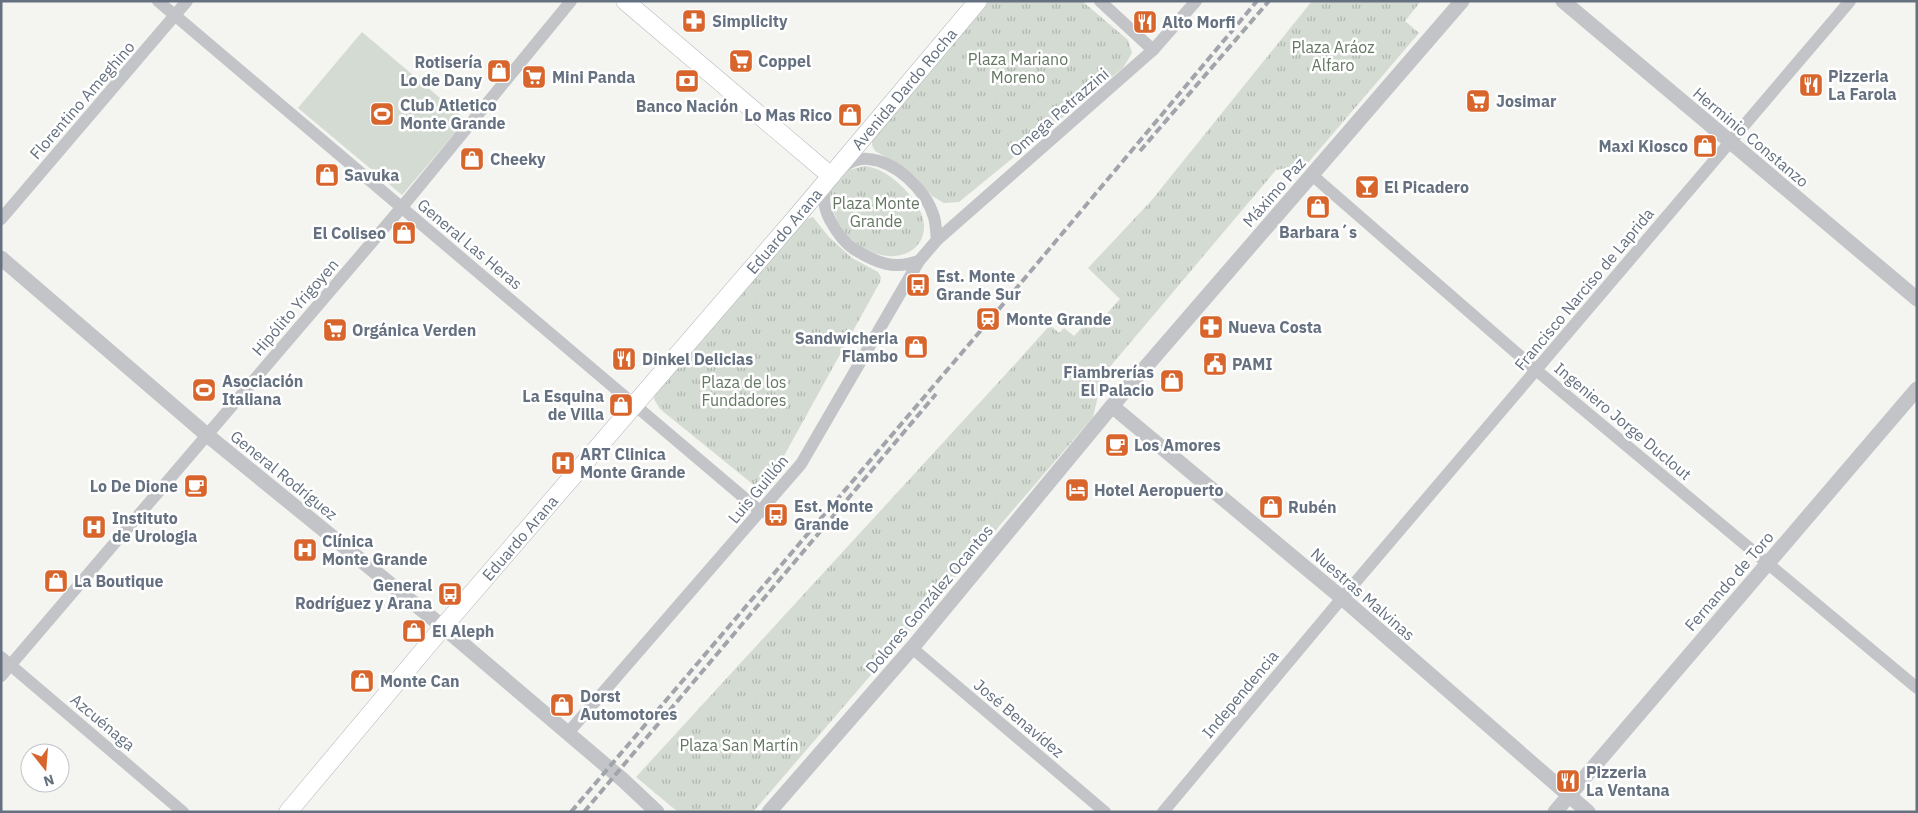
<svg xmlns="http://www.w3.org/2000/svg" width="1918" height="813" font-family="'IBM Plex Sans',sans-serif">
<style>
.park{fill:url(#park-tufts)}
.garden{fill:#d4dbd2}
.lines{fill:none;stroke-linecap:round;stroke-linejoin:round}
.secondary-casing{stroke:#b2b6ba;stroke-width:19}
.minor{stroke:#c2c4c8;stroke-width:12}
.tertiary{stroke:#c2c4c8;stroke-width:15}
.secondary{stroke:#fff;stroke-width:18}
.rail{stroke:#a1a5ab;stroke-width:4;stroke-dasharray:8 4;stroke-linecap:butt}
.labels{text-anchor:middle;stroke-width:5;stroke-linejoin:round;paint-order:stroke}
.poi-label{font-size:16px;font-weight:bold;fill:#657180;stroke:#fff;text-anchor:start}
.park-label{font-size:16px;fill:#657763;stroke:#fff}
.street-label{font-size:16px;fill:#657180;stroke:#fff}
</style>
<defs>
<pattern id="park-tufts" width="24" height="20" patternUnits="userSpaceOnUse" patternTransform="scale(1.25)"><rect width="24" height="20" fill="#d4dbd2"/><path d="M3 7l-1-3M5 7V3M7 7l1-3M15 17l-1-3M17 17v-4M19 17l1-3" fill="none" stroke="#b0b6b0"/></pattern>
</defs>
<rect width="100%" height="100%" fill="#f4f4f0"/>
<!-- park -->
<g class="park">
<path d="M988,1h94l46,39 4,13 -9,15 -164,134 -15,1 -12,-7 -16,-19 -23,-16 -18,-10 -3,-6v-7z"/>
<path d="M1312,1h109l-16,20 14,12 -112,131 -31,6 -173,205 -10,42 -340,395h-75l-42,-35 381,-415 33,-37 9,8 5,-5 10,8 20,-22 7,6 19,-21 -32,-31 63,-67z"/>
<path d="M865,166c5,1 10,2 14,4 18,8 44,34 45,55 1,29 -31,38 -53,26 -9,-4 -18,-9 -25,-17 -11,-15 -18,-31 -15,-50l13,-13z"/>
<path d="M813,217l16,20 23,21 26,14 3,5 -1,5 -111,201 -6,5 -8,-2 -95,-77 -6,-10 2,-11 151,-169z"/>
</g>
<!-- garden -->
<path class="garden" d="M362,32l104,88 -64,75 -104,-87z"/>
<g class="lines">
<defs>
<g id="secondary">
<path d="M625,1l206,175"/>
<path id="s1" d="M288,812l155,-185 355,-412 180,-214"/>
</g>
</defs>
<!-- secondary casing -->
<use href="#secondary" class="secondary-casing"/>
<!-- minor -->
<g class="minor">
<path d="M158,1l603,511"/>
<path d="M1100,1l53,49"/>
<path d="M1312,175l224,195 381,318"/>
<path d="M1,219l186,-218"/>
<path d="M919,261c-26,9 -42,2 -65,-12 -10,-6 -18,-18 -24,-29 -11,-22 -7,-39 13,-53 7,-5 16,-9 25,-8 28,2 58,31 66,58 2,7 2,15 3,23"/>
<path d="M912,648l193,164"/>
<path d="M1,657l182,155"/>
<path d="M1,676l401,-469 169,-206"/>
<path d="M567,734l234,-270 118,-203 18,-21 216,-190 43,-49"/>
<path d="M1163,812l179,-214 508,-597"/>
</g>
<!-- tertiary -->
<g class="tertiary">
<path d="M1563,1l354,298"/>
<path d="M1,258l206,177 236,192 180,153 34,32"/>
<path d="M1112,406l230,192 246,214"/>
<path d="M769,812l143,-164 200,-242 350,-405"/>
<path d="M1555,812l362,-423"/>
</g>
<!-- secondary -->
<use href="#secondary" class="secondary"/>
<!-- rail -->
<g class="rail">
<path d="M1140,151l129,-150"/>
<path d="M571,812l423,-497 263,-314"/>
<path d="M584,812l352,-418"/>
</g>
</g>
<!-- icons -->
<defs>
<symbol id="pharmacy-square" viewBox="-11 -11 22 22"><rect x="-9" y="-9" width="18" height="18" rx="4" fill="#d8652c" stroke="#fff"/><path d="M-2-6h4v4h4v4h-4v4h-4v-4h-4v-4h4Z" fill="#fff"/></symbol>
<symbol id="restaurant-square" viewBox="-11 -11 22 22"><rect x="-9" y="-9" width="18" height="18" rx="4" fill="#d8652c" stroke="#fff"/><path d="M-5-6h1v4h1v-4h1v4h1v-4h1v5L-1.5 .5V6h-2V.5L-5-1ZM5-6V6H3V1.5H1.5Q1.5-4 5-6Z" fill="#fff"/></symbol>
<symbol id="supermarket-square" viewBox="-11 -11 22 22"><rect x="-9" y="-9" width="18" height="18" rx="4" fill="#d8652c" stroke="#fff"/><path d="M-6-5.5h2.5l.6 2H6L4.5 2H-2.5L-4.4-4H-6ZM-1.5 3.2a1.3 1.3 0 1 0 .1 0ZM3 3.2a1.3 1.3 0 1 0 .1 0Z" fill="#fff"/></symbol>
<symbol id="shop-square" viewBox="-11 -11 22 22"><rect x="-9" y="-9" width="18" height="18" rx="4" fill="#d8652c" stroke="#fff"/><path d="M-5-2.5h2.3a2.7 3.5 0 0 1 5.4 0H5L5.5 6h-11ZM-1.5-2.5h3a1.5 2.3 0 0 0-3 0Z" fill="#fff"/></symbol>
<symbol id="bank-square" viewBox="-11 -11 22 22"><rect x="-9" y="-9" width="18" height="18" rx="4" fill="#d8652c" stroke="#fff"/><path d="M-6-4H6V4H-6ZM0-2.3a2.3 2.3 0 1 0 0 4.6a2.3 2.3 0 1 0 0-4.6Z" fill="#fff"/></symbol>
<symbol id="stadium-square" viewBox="-11 -11 22 22"><rect x="-9" y="-9" width="18" height="18" rx="4" fill="#d8652c" stroke="#fff"/><path d="M0-5a6.5 5 0 1 0 0 10a6.5 5 0 1 0 0-10ZM-3.5-1.8h7v3.6h-7Z" fill="#fff"/></symbol>
<symbol id="bar-square" viewBox="-11 -11 22 22"><rect x="-9" y="-9" width="18" height="18" rx="4" fill="#d8652c" stroke="#fff"/><path d="M-6-5H6L.8 .8V4.5H3.5V6h-7V4.5H-.8V.8Z" fill="#fff"/></symbol>
<symbol id="bus-square" viewBox="-11 -11 22 22"><rect x="-9" y="-9" width="18" height="18" rx="4" fill="#d8652c" stroke="#fff"/><path d="M-5-6H5V4H4V6H2V4H-2V6H-4V4H-5ZM-3.5-4V0h7V-4ZM-3.5 1.2v1.5H-2V1.2ZM2 1.2v1.5H3.5V1.2Z" fill="#fff"/></symbol>
<symbol id="station-square" viewBox="-11 -11 22 22"><rect x="-9" y="-9" width="18" height="18" rx="4" fill="#d8652c" stroke="#fff"/><path d="M-3-6H3Q5-6 5-4V2Q5 4 3 4L4.5 6H3L1.5 4h-3L-3 6H-4.5L-3 4Q-5 4-5 2V-4Q-5-6-3-6ZM-3.5-4v3h7v-3ZM-3.5 1v1.5H-2V1ZM2 1v1.5H3.5V1Z" fill="#fff"/></symbol>
<symbol id="civic-square" viewBox="-11 -11 22 22"><rect x="-9" y="-9" width="18" height="18" rx="4" fill="#d8652c" stroke="#fff"/><path d="M-.6-6.5H3V-4.5H.6V-3L4-1V1h2V6H-6V1h2V-1L-.6-3ZM-1.2 2.5V6h2.4V2.5Z" fill="#fff"/></symbol>
<symbol id="cafe-square" viewBox="-11 -11 22 22"><rect x="-9" y="-9" width="18" height="18" rx="4" fill="#d8652c" stroke="#fff"/><path d="M-5.5-4.5H6V0H3Q3 3.5 0 3.5H-2.5Q-5.5 3.5-5.5 0ZM3-3.2v2h1.7v-2ZM-6 4.5H4V6H-6Z" fill="#fff"/></symbol>
<symbol id="hospital-square" viewBox="-11 -11 22 22"><rect x="-9" y="-9" width="18" height="18" rx="4" fill="#d8652c" stroke="#fff"/><path d="M-5-5h3v3.5h4V-5h3V5h-3V1.5h-4V5h-3Z" fill="#fff"/></symbol>
<symbol id="hotel-square" viewBox="-11 -11 22 22"><rect x="-9" y="-9" width="18" height="18" rx="4" fill="#d8652c" stroke="#fff"/><path d="M-6-4.5h1.5V1H6V5H4.5V3h-9V5H-6ZM-4 0a1.8 1.8 0 1 1 3.6 0ZM.5 0V-2.5h3Q6-2.5 6 0Z" fill="#fff"/></symbol>
</defs>
<g fill-rule="evenodd">
<use href="#pharmacy-square" x="680" y="7" width="28" height="28"/>
<use href="#restaurant-square" x="1131" y="8" width="28" height="28"/>
<use href="#supermarket-square" x="727" y="47" width="28" height="28"/>
<use href="#shop-square" x="485" y="57" width="28" height="28"/>
<use href="#supermarket-square" x="520" y="63" width="28" height="28"/>
<use href="#bank-square" x="673" y="67" width="28" height="28"/>
<use href="#restaurant-square" x="1797" y="71" width="28" height="28"/>
<use href="#supermarket-square" x="1464" y="87" width="28" height="28"/>
<use href="#stadium-square" x="368" y="100" width="28" height="28"/>
<use href="#shop-square" x="836" y="101" width="28" height="28"/>
<use href="#shop-square" x="1691" y="132" width="28" height="28"/>
<use href="#shop-square" x="458" y="145" width="28" height="28"/>
<use href="#shop-square" x="313" y="161" width="28" height="28"/>
<use href="#bar-square" x="1353" y="173" width="28" height="28"/>
<use href="#shop-square" x="1304" y="193" width="28" height="28"/>
<use href="#shop-square" x="390" y="219" width="28" height="28"/>
<use href="#bus-square" x="904" y="271" width="28" height="28"/>
<use href="#station-square" x="974" y="305" width="28" height="28"/>
<use href="#pharmacy-square" x="1197" y="313" width="28" height="28"/>
<use href="#supermarket-square" x="321" y="316" width="28" height="28"/>
<use href="#shop-square" x="902" y="333" width="28" height="28"/>
<use href="#restaurant-square" x="610" y="345" width="28" height="28"/>
<use href="#civic-square" x="1201" y="350" width="28" height="28"/>
<use href="#shop-square" x="1158" y="367" width="28" height="28"/>
<use href="#stadium-square" x="190" y="376" width="28" height="28"/>
<use href="#shop-square" x="607" y="391" width="28" height="28"/>
<use href="#cafe-square" x="1103" y="431" width="28" height="28"/>
<use href="#hospital-square" x="549" y="449" width="28" height="28"/>
<use href="#cafe-square" x="182" y="472" width="28" height="28"/>
<use href="#hotel-square" x="1063" y="476" width="28" height="28"/>
<use href="#shop-square" x="1257" y="493" width="28" height="28"/>
<use href="#bus-square" x="762" y="501" width="28" height="28"/>
<use href="#hospital-square" x="80" y="513" width="28" height="28"/>
<use href="#hospital-square" x="291" y="536" width="28" height="28"/>
<use href="#shop-square" x="42" y="567" width="28" height="28"/>
<use href="#bus-square" x="436" y="580" width="28" height="28"/>
<use href="#shop-square" x="400" y="617" width="28" height="28"/>
<use href="#shop-square" x="348" y="667" width="28" height="28"/>
<use href="#shop-square" x="548" y="691" width="28" height="28"/>
<use href="#restaurant-square" x="1554" y="767" width="28" height="28"/>
</g>
<g class="labels">
<!-- poi labels -->
<g class="poi-label">
<text x="712" y="27">Simplicity</text>
<text x="1162" y="28">Alto Morfi</text>
<text x="758" y="67">Coppel</text>
<text x="482" y="68" text-anchor="end">Rotisería<tspan x="482" dy="18">Lo de Dany</tspan></text>
<text x="1828" y="82">Pizzeria<tspan x="1828" dy="18">La Farola</tspan></text>
<text x="552" y="83">Mini Panda</text>
<text x="1496" y="107">Josimar</text>
<text x="400" y="111">Club Atletico<tspan x="400" dy="18">Monte Grande</tspan></text>
<text x="687" y="112" text-anchor="middle">Banco Nación</text>
<text x="832" y="121" text-anchor="end">Lo Mas Rico</text>
<text x="1688" y="152" text-anchor="end">Maxi Kiosco</text>
<text x="490" y="165">Cheeky</text>
<text x="344" y="181">Savuka</text>
<text x="1384" y="193">El Picadero</text>
<text x="1318" y="238" text-anchor="middle">Barbara´s</text>
<text x="386" y="239" text-anchor="end">El Coliseo</text>
<text x="936" y="282">Est. Monte<tspan x="936" dy="18">Grande Sur</tspan></text>
<text x="1006" y="325">Monte Grande</text>
<text x="1228" y="333">Nueva Costa</text>
<text x="352" y="336">Orgánica Verden</text>
<text x="898" y="344" text-anchor="end">Sandwicheria<tspan x="898" dy="18">Flambo</tspan></text>
<text x="642" y="365">Dinkel Delicias</text>
<text x="1232" y="370">PAMI</text>
<text x="1154" y="378" text-anchor="end">Fiambrerías<tspan x="1154" dy="18">El Palacio</tspan></text>
<text x="222" y="387">Asociación<tspan x="222" dy="18">Italiana</tspan></text>
<text x="604" y="402" text-anchor="end">La Esquina<tspan x="604" dy="18">de Villa</tspan></text>
<text x="1134" y="451">Los Amores</text>
<text x="580" y="460">ART Clinica<tspan x="580" dy="18">Monte Grande</tspan></text>
<text x="178" y="492" text-anchor="end">Lo De Dione</text>
<text x="1094" y="496">Hotel Aeropuerto</text>
<text x="794" y="512">Est. Monte<tspan x="794" dy="18">Grande</tspan></text>
<text x="1288" y="513">Rubén</text>
<text x="112" y="524">Instituto<tspan x="112" dy="18">de Urologia</tspan></text>
<text x="322" y="547">Clínica<tspan x="322" dy="18">Monte Grande</tspan></text>
<text x="74" y="587">La Boutique</text>
<text x="432" y="591" text-anchor="end">General<tspan x="432" dy="18">Rodríguez y Arana</tspan></text>
<text x="432" y="637">El Aleph</text>
<text x="380" y="687">Monte Can</text>
<text x="580" y="702">Dorst<tspan x="580" dy="18">Automotores</tspan></text>
<text x="1586" y="778">Pizzeria<tspan x="1586" dy="18">La Ventana</tspan></text>
</g>
<!-- park labels -->
<g class="park-label">
<text x="1333" y="53">Plaza Aráoz<tspan x="1333" dy="18">Alfaro</tspan></text>
<text x="1018" y="65">Plaza Mariano<tspan x="1018" dy="18">Moreno</tspan></text>
<text x="876" y="209">Plaza Monte<tspan x="876" dy="18">Grande</tspan></text>
<text x="744" y="388">Plaza de los<tspan x="744" dy="18">Fundadores</tspan></text>
<text x="739" y="751">Plaza San Martín</text>
</g>
<!-- street labels -->
<g class="street-label">
<text dy="6" stroke="none"><textPath href="#s1" startOffset="950">Avenida Dardo Rocha</textPath></text>
<text transform="translate(82 100) rotate(-49)" y="6">Florentino Ameghino</text>
<text transform="translate(1059 112) rotate(-41)" y="6">Omega Petrazzini</text>
<text transform="translate(1751 137) rotate(40)" y="6">Herminio Constanzo</text>
<text transform="translate(1274 192) rotate(-49)" y="6">Máximo Paz</text>
<text dy="6" stroke="none"><textPath href="#s1" startOffset="764">Eduardo Arana</textPath></text>
<text transform="translate(470 244) rotate(40)" y="6">General Las Heras</text>
<text transform="translate(1584 289) rotate(-50)" y="6">Francisco Narciso de Laprida</text>
<text transform="translate(295 307) rotate(-49)" y="6">Hipólito Yrigoyen</text>
<text transform="translate(1623 421) rotate(40)" y="6">Ingeniero Jorge Duclout</text>
<text transform="translate(284 475) rotate(39)" y="6">General Rodríguez</text>
<text transform="translate(758 489) rotate(-50)" y="6">Luis Guillón</text>
<text dy="6" stroke="none"><textPath href="#s1" startOffset="359">Eduardo Arana</textPath></text>
<text transform="translate(1729 581) rotate(-49)" y="6">Fernando de Toro</text>
<text transform="translate(1363 594) rotate(41)" y="6">Nuestras Malvinas</text>
<text transform="translate(929 599) rotate(-50)" y="6">Dolores González Ocantos</text>
<text transform="translate(1240 694) rotate(-50)" y="6">Independencia</text>
<text transform="translate(1019 718) rotate(40)" y="6">José Benavídez</text>
<text transform="translate(103 722) rotate(40)" y="6">Azcuénaga</text>
</g>
</g>
<!-- border -->
<rect width="1918" height="813" fill="none" stroke="#657180" stroke-width="5"/>
<!-- north arrow -->
<g transform="translate(45 768) rotate(163)"><circle r="24" fill="#ffffff" stroke="#c1c6cc"/>
<path d="M0-4L9 19L0 12L-9 19Z" fill="#d8652c"/>
<text y="-8" font-size="14" font-weight="bold" text-anchor="middle" fill="#657180">N</text>
</g>
</svg>
